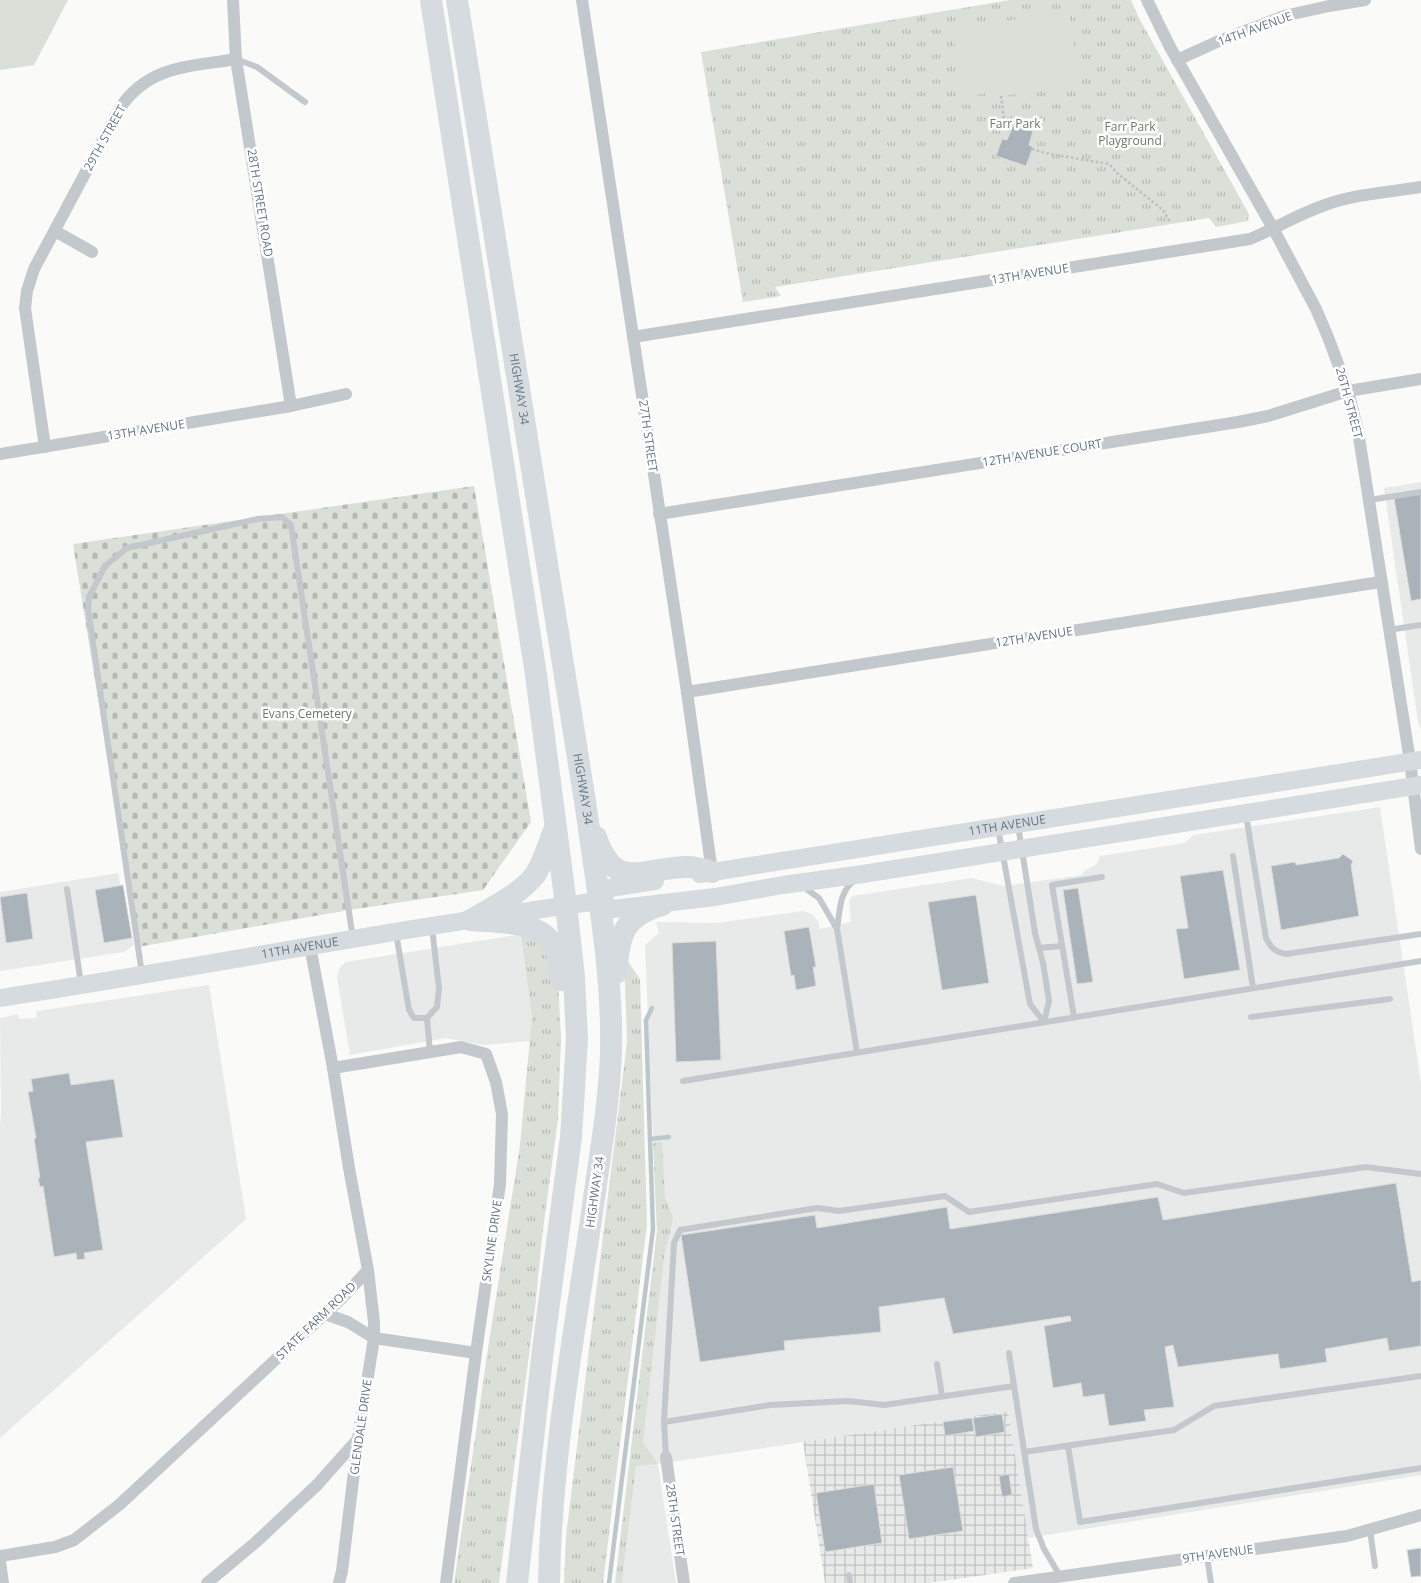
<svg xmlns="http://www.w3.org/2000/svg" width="1421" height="1583" font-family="'Open Sans',sans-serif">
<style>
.built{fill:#e8e9e9}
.industrial{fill:url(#industrial-grid)}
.grass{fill:url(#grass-tufts)}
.cemetery{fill:url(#cemetery-stones)}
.pitch{fill:#dadfd7}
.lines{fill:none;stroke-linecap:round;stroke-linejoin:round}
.stream{stroke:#bbc7cb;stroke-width:4.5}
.building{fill:#aab3b9;stroke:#dcdcda}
.path{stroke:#bbbfc2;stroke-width:2.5;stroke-dasharray:2.5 2.5;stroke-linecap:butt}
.lane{stroke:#c3c8cc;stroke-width:6}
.street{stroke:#c3c8cc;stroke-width:12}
.secondary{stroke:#d6dbdf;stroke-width:18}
.highway{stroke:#d6dbdf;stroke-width:22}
.labels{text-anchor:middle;stroke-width:5;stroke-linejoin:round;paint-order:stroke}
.street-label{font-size:12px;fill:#657683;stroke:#fff}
.park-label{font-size:12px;fill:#687a64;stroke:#fff}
</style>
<defs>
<pattern id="industrial-grid" width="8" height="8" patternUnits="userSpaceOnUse" patternTransform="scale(1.25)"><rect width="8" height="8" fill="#e8e9e9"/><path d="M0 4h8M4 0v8" fill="none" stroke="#c0c1c2"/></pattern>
<pattern id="grass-tufts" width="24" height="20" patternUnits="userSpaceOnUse" patternTransform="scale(1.25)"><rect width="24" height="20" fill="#dadfd7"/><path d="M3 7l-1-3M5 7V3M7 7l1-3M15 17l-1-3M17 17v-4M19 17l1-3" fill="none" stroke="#b4b9b4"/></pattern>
<pattern id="cemetery-stones" width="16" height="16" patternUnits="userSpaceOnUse" patternTransform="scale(1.25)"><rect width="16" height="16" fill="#dadfd7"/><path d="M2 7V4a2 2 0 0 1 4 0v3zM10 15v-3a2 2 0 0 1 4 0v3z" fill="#b4b9b4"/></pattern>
</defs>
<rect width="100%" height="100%" fill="#fafaf8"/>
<!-- built -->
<g class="built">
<path d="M1421,482v248l-3,-8 -34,-234z"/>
<path d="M1380,807l41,276v392l-393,63 -20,-127 -350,53 18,119h-54l14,-118 21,-1 -14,-22 14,-210 -12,-287 14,-12 -3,-11 61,1 86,-12 9,3 6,7 2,8 31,-7 -2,-21 3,-5 120,-18 31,8 79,-11 2,-4 13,-7 3,-8 85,-13 8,-8z"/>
<path d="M118,873l16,72 -10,7 -124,19v-79z"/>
<path d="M523,934l9,83 -2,24 -47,4 -37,-7 -96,17 -13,-78 3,-10 6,-5z"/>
<path d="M209,985l37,234 -246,219v-313l1,-11 -1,-96 18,-4 1,5 17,-1 1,-7z"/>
</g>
<!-- industrial -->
<path class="industrial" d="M1008,1411l25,157 -104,15h-104l-22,-141z"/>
<!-- grass -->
<g class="grass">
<path d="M1010,0h121l9,20 109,194 -1,7 -32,6 -7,-9 -434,69 6,9 -38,6 -42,-250z"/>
<path d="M521,934l25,13 12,33 3,57 -3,82 -16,118 -7,72 -36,274h-45l35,-241 31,-197 12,-128z"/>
<path d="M624,956l16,23 7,245 -44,359h-39l2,-47 61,-494z"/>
<path d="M662,1142l3,55 8,21 -9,39 -21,185 15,22 -22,2 -14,117h-7l42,-353 -4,-87z"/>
</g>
<!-- cemetery -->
<path class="cemetery" d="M474,486l57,336 -48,68 -134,20 -211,37 -65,-403z"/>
<!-- pitch -->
<g class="pitch">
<path d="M0,0h68l-34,65 -34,5z"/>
<path d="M1069,10l10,73 -81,14 -1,-6 -34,7 -11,-68z"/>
</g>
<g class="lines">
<!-- stream -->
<g class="stream">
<path d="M650,1139l19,-2"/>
<path d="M609,1583l44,-354 -7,-209 6,-12"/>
</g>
</g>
<!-- building -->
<g class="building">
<path d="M1013,126l20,5 -4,14 4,2 -7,19 -30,-10 6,-17 5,1z"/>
<path d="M1421,494v105l-10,2 -17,-103z"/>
<path d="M1343,854l10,7 -2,4 8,51 -78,14 -10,-64 24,-4 1,3 43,-7z"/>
<path d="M1223,870l17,100 -56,9 -8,-50 12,-1 -8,-52z"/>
<path d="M123,885l9,53 -28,5 -9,-53z"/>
<path d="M1078,888l15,94 -16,2 -14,-94z"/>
<path d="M27,893l6,46 -27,4 -6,-46z"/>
<path d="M976,895l13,88 -47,7 -14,-88z"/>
<path d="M809,927l7,40h-3l3,19 -20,4 -2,-15 -3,1 -7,-45z"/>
<path d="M716,941l5,119 -45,2 -4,-119z"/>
<path d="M69,1073l2,12 43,-6 9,58 -37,5 17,108 -19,3 1,6 -8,1 -1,-7 -22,4 -11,-71 -3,1 -2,-9h2l-6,-39 2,-1 -8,-46 5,-1 -2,-12z"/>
<path d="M1396,1183l16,99 9,-2v66l-32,5 -2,-13 -62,11 2,13 -47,7 -2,-15 -100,13 -5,-22 -8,2 9,60 -30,3 2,11 -37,5 -5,-32 -21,3 -2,-14 -28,5 -9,-62 27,-5 -1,-5 -117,18 -9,-36 -65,9 2,25 -97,9 1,9 -85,12 -19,-127 134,-20 2,13 130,-21 3,22 208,-32 5,23z"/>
<path d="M1002,1414l3,18 -29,5 -3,-19z"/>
<path d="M972,1418l2,13 -29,5 -2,-14z"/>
<path d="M953,1467l10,64 -54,8 -10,-64z"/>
<path d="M1009,1474l3,21 -10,2 -3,-21z"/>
<path d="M874,1484l8,59 -57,9 -9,-59z"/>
<path d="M1421,1548v28l-10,1 -4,-27z"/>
</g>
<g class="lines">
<!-- path -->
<g class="path">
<path d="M1001,96l3,23 6,12"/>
<path d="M1032,149l18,5 59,10 8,9 46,37 7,12"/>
</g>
<!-- lane -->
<g class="lane">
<path d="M236,59l21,8 48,35"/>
<path d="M1369,500l52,-8"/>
<path d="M1388,630l33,-5"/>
<path d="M1246,815l20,123c5,10 9,14 20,16l135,-20"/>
<path d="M1018,825l17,108 8,30 6,38 -5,21"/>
<path d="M998,828l32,176 14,18"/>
<path d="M1233,856l20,132"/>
<path d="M802,886l17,12 18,31 20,123"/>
<path d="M67,889l14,95"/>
<path d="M837,929c3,-18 2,-38 18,-49"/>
<path d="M396,933l13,77 5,8h13l10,-11 2,-19 -7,-60"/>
<path d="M1039,948l23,-2"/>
<path d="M142,974l-54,-365 1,-12 16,-31 22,-18 131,-29 24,-2 9,8 62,414"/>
<path d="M1074,1017l-22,-132 50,-8"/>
<path d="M1251,1017l139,-18"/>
<path d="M427,1018l3,34"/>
<path d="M683,1081l738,-120"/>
<path d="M1009,1353l27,176 8,20 16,27"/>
<path d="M937,1364l5,32"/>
<path d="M664,1422l106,-17 78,-4 36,4 130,-19"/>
<path d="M1068,1446l12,76 341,-54"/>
<path d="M1024,1452l150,-22 40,-24 207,-30"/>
<path d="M666,1457l-2,-35 10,-179 6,-13 137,-22 22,3 106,-15 24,16 188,-28 27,9 182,-26 55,7"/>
<path d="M1370,1530l5,36"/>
<path d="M1207,1557l4,26"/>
<path d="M849,1575l1,8"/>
</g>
<!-- street -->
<g class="street">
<path d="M233,0l3,59 55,347"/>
<path d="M582,0l105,692 25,180"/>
<path d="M1147,0l23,47 104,183 42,79 12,28 20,54 10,40 52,330 11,88"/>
<path d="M1177,60l42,-19 65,-25 45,-10 36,-6"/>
<path d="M55,231l37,21"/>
<path d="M633,337l617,-98c26,-11 49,-25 75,-34 30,-11 65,-13 96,-18"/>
<path d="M45,447l-20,-139 2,-17 7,-22 86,-161c29,-43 70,-41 116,-49"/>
<path d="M0,454l291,-48 55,-12"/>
<path d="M659,514l579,-92 30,-6 80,-25 73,-12"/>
<path d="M687,692l693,-110"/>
<path d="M310,946l23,122 16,100 19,102 6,52v16l-16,101 -16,132 -3,12"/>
<path d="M333,1068l128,-21 25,7 10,28 6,32 -2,70 -24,169 -30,230"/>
<path d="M325,1314l23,8 26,16 102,15"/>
<path d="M666,1457l18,126"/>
<path d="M0,1556l55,-9 19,-7 45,-35 223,-207 26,-28"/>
<path d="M0,1562l3,21"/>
<path d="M207,1583l49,-41 61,-57 41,-46"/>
<path d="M1014,1583l333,-47 74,-21"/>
</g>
<!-- secondary -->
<g class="secondary">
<path id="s1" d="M700,874l721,-114"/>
<path d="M599,901l11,-13 45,-7"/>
<path id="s2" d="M0,998c200,-31 399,-70 599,-97l14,8 102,-12 68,-12 80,-11 558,-89"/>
</g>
<!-- highway -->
<g class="highway">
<path d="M431,0l105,675 30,230 8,72 3,62 -6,98 -28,212 -26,234"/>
<path id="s3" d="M457,0l129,808c11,80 27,164 25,245 -2,54 -12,107 -19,160 -18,122 -41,246 -43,370"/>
<path d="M596,837c20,58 49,29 93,30 7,0 16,3 23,5"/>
<path d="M471,920c30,3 77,-1 87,36 2,7 2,16 3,24"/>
<path d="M471,920c22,-13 48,-25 64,-45 9,-14 14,-32 20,-47"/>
<path d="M616,973c4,-39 6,-56 46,-68"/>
</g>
</g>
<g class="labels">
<!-- street labels -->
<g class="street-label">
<text transform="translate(1255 29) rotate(-20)" y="4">14TH AVENUE</text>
<text transform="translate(105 138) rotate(-61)" y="4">29TH STREET</text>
<text transform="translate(260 203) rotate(81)" y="4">28TH STREET ROAD</text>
<text transform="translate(1030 274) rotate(-9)" y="4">13TH AVENUE</text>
<text dy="4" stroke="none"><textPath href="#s3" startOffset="394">HIGHWAY 34</textPath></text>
<text transform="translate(1349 403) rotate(75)" y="4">26TH STREET</text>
<text transform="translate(146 430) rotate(-9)" y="4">13TH AVENUE</text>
<text transform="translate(648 436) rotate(82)" y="4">27TH STREET</text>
<text transform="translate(1042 453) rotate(-9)" y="4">12TH AVENUE COURT</text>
<text transform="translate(1034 637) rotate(-9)" y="4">12TH AVENUE</text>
<text dy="4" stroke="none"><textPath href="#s3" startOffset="799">HIGHWAY 34</textPath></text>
<text dy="4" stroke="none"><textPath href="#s1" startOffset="311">11TH AVENUE</textPath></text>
<text dy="4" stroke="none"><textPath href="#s2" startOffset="304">11TH AVENUE</textPath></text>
<text transform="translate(595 1192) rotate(-82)" y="4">HIGHWAY 34</text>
<text transform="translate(492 1241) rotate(-82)" y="4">SKYLINE DRIVE</text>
<text transform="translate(316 1321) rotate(-44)" y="4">STATE FARM ROAD</text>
<text transform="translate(361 1427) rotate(-82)" y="4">GLENDALE DRIVE</text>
<text transform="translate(675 1520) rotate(82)" y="4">28TH STREET</text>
<text transform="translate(1218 1554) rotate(-8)" y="4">9TH AVENUE</text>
</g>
<!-- park labels -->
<g class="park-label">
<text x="1015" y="128">Farr Park</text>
<text x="1130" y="131">Farr Park<tspan x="1130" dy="14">Playground</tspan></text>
<text x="307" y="718">Evans Cemetery</text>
</g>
</g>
</svg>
